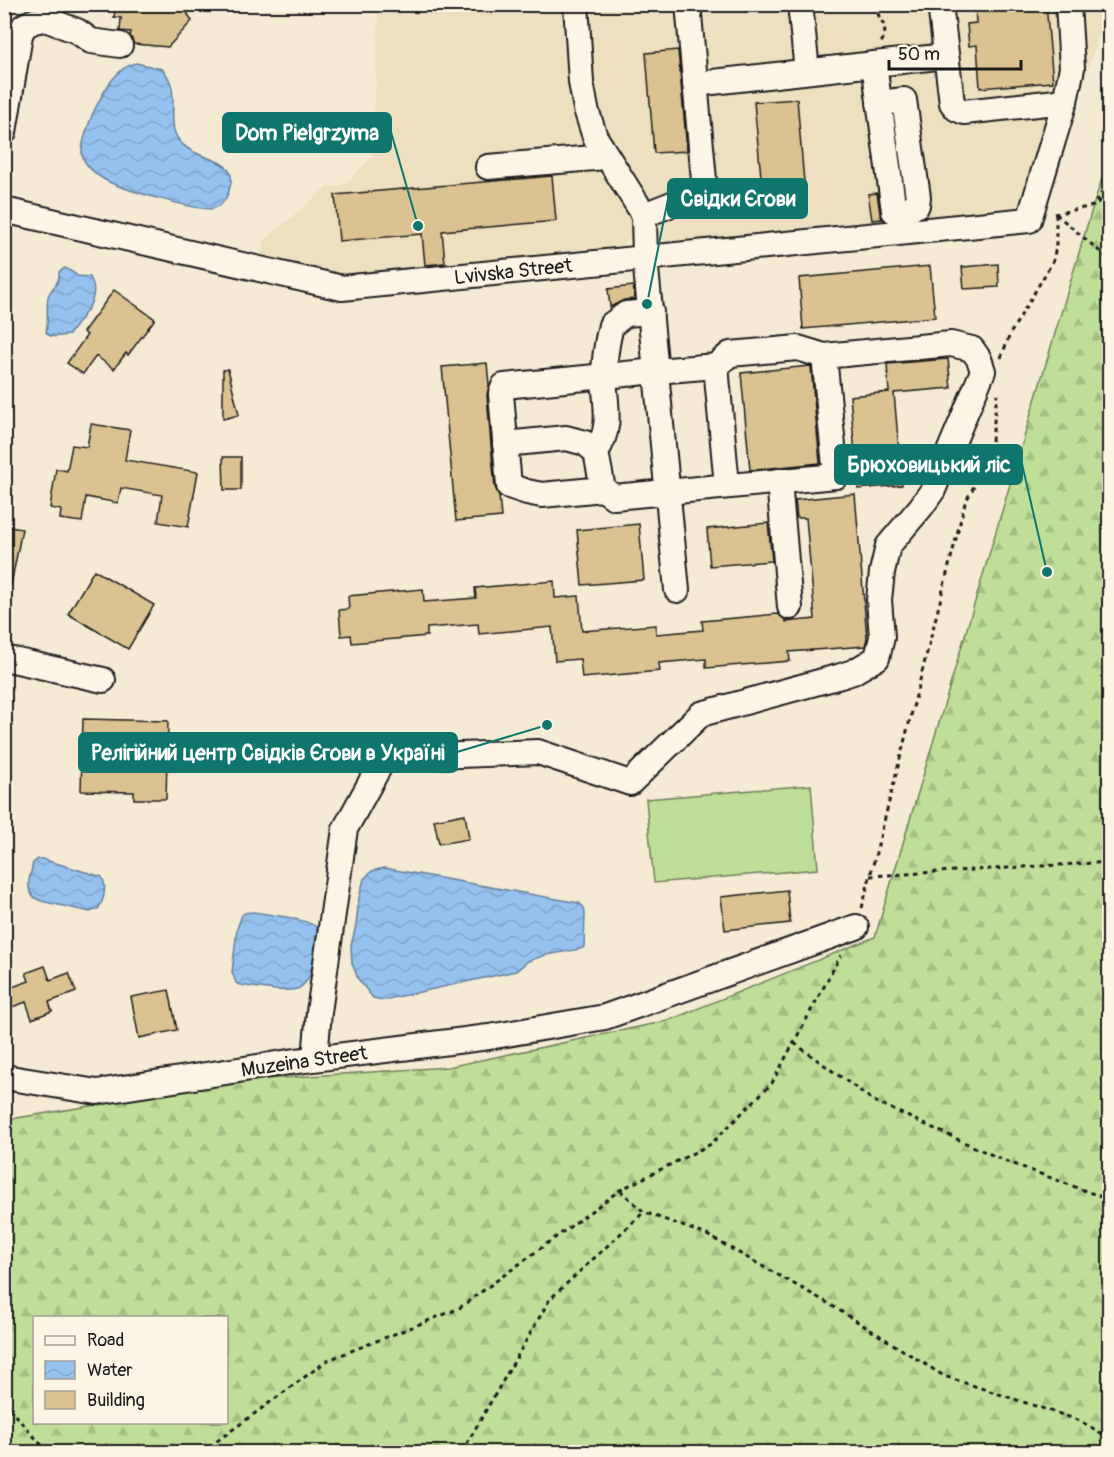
<svg xmlns="http://www.w3.org/2000/svg" width="1114" height="1457" font-family="Pangolin,sans-serif">
<style>
.built{fill:#eddfc0}
.forest{fill:url(#forest-firs);stroke:#6e7e5a;stroke-width:1.5;fill-rule:evenodd}
.pitch{fill:#bfdf98;stroke:#6e7e5a;stroke-width:1.5}
.water{fill:url(#water-waves);stroke:#657f9b;stroke-width:1.5}
.building{fill:#dac291;stroke:#1c1c1c;stroke-width:1.5}
.lines{fill:none;stroke-linecap:round;stroke-linejoin:round}
.minor-casing{stroke:#1c1c1c;stroke-width:28}
.path{stroke:#1c1c1c;stroke-width:3;stroke-dasharray:4.5 4.5;stroke-linecap:butt}
.minor{stroke:#fcf5e5;stroke-width:24}
.labels{text-anchor:middle;stroke-width:5;stroke-linejoin:round;paint-order:stroke}
.street-label{font-size:20px;fill:#1c1c1c;stroke:#fcf5e5}
.leader{fill:none;stroke:#0f766e;stroke-width:2}
.callout-dot{fill:#0f766e;stroke:#fcf5e5;stroke-width:2}
.callout{fill:#0f766e;stroke:#0f766e;stroke-width:2}
.callout-label{font-size:21px;text-anchor:middle;font-weight:bold;fill:#fff}
</style>
<defs>
<pattern id="forest-firs" width="22" height="20" patternUnits="userSpaceOnUse" patternTransform="scale(1.5)"><rect width="22" height="20" fill="#bfdf98"/><path d="M5 1l3.5 6h-7zM16 11l3.5 6h-7z" fill="#a4bf82"/></pattern>
<pattern id="water-waves" width="16" height="10" patternUnits="userSpaceOnUse" patternTransform="scale(1.5)"><rect width="16" height="10" fill="#95c1ef"/><path d="M0 5q4-4 8 0t8 0" fill="none" stroke="#80a5cc"/></pattern>
</defs>
<rect width="100%" height="100%" fill="#f5ebd4"/>
<filter id="ink" filterUnits="userSpaceOnUse"><feTurbulence type="fractalNoise" baseFrequency=".0167" numOctaves="2"/><feDisplacementMap in="SourceGraphic" scale="12" xChannelSelector="R" yChannelSelector="G"/><feConvolveMatrix kernelMatrix="1 2 1 2 8 2 1 2 1" color-interpolation-filters="sRGB"/></filter>
<g filter="url(#ink)">
<!-- built -->
<path class="built" d="M379,5h730l-67,204 -371,38 -26,-23 -32,30 -273,24 -81,-16 6,-22 62,-53 17,-2 28,-27z"/>
<!-- forest -->
<path class="forest" d="M1109,158v1294h-1104v-332l244,-40 199,-13 219,-46 208,-84 218,-731zM34,1318h192v104h-192z"/>
<!-- pitch -->
<path class="pitch" d="M811,785l7,84 -164,14 -8,-84z"/>
<!-- water -->
<g class="water">
<path d="M136,63l26,6c21,21 3,52 16,70 12,18 41,18 50,30 8,10 -1,35 -13,39 -13,5 -96,-20 -110,-28 -9,-5 -23,-17 -23,-27 -1,-9 9,-36 13,-44 9,-18 21,-42 41,-46z"/>
<path d="M65,268l9,5 3,3 13,1c13,23 -10,40 -21,58 -8,0 -18,5 -23,-3 3,-12 0,-23 2,-35 3,-11 12,-11 11,-25z"/>
<path d="M38,859h4l60,18c5,10 2,23 -4,32l-8,3 -49,-11 -8,-4 -4,-8v-9l4,-17z"/>
<path d="M384,868l195,35 5,5 1,4 -1,35 -4,2 -34,6 -18,6 -12,10 -133,29 -10,-2 -15,-19 -6,-16 -1,-17 5,-21 3,-27 5,-19 8,-8z"/>
<path d="M253,912c17,3 54,6 67,17 -2,15 -6,54 -23,60 -15,4 -41,-2 -57,-4l-4,-2 -4,-11 5,-43 5,-14 3,-2z"/>
</g>
<!-- building -->
<g class="building">
<path d="M116,4h66l10,17 -24,26 -34,-3 -4,-8 1,-4 -11,-1 1,-13 -7,-1z"/>
<path d="M975,4h71l7,78 -73,6 -3,-43 -8,1 -2,-22 9,-1z"/>
<path d="M678,50l9,101 -33,2 -8,-100z"/>
<path d="M797,99l8,95 -42,4 -9,-96z"/>
<path d="M552,176l4,45 -114,10 3,32 -20,2 -3,-31 -83,7 -4,-46z"/>
<path d="M877,193l3,20 2,6 -10,1 -4,-26z"/>
<path d="M998,264l1,23 -35,2 -2,-22z"/>
<path d="M930,266l5,51 -132,12 -4,-51z"/>
<path d="M633,286l2,13 -11,1 -14,7 -2,-18z"/>
<path d="M114,290l41,29 -27,36 -2,-2 -12,16 -18,-13 -13,18 -16,-11 20,-28 -4,-3z"/>
<path d="M948,359l3,29 -57,5 8,92 -44,4 -8,-93 39,-4 -2,-28z"/>
<path d="M487,363l2,22 -2,10 4,50 4,42 4,9 2,21 -45,4 -14,-154z"/>
<path d="M810,366l1,1 9,96 -70,7 -9,-97z"/>
<path d="M228,369l11,46 -16,4v-49z"/>
<path d="M91,424l39,6 -5,30 73,12 -10,55 -30,-5 4,-27 -41,-7 -3,15 -32,-6 -4,25 -22,-3 1,-9 -11,-2 6,-39 11,2 5,-26 15,2z"/>
<path d="M223,457h18v33h-17z"/>
<path d="M855,494l12,144 -2,8 -76,6 1,9 -84,7v-9l-47,4 1,8 -78,7 -2,-19 -25,2 -3,-34 -73,7 -1,-10 -51,4v8l-75,7 -1,-8 -10,1 -2,-26 10,-1 -1,-13 75,-7 1,13 52,-4 -1,-10 79,-7 1,17 24,-2 3,35 74,-6v9l47,-4 -1,-9 76,-7 8,6v2l29,-3 -9,-101h-9l-2,-18z"/>
<path d="M768,523l4,38 -62,5 -3,-37z"/>
<path d="M639,524l5,56 -62,5 -5,-55z"/>
<path d="M4,526l18,3 -11,56 -7,-1z"/>
<path d="M94,570l60,35 -26,44 -60,-35z"/>
<path d="M83,719l85,2 -2,78h-32v-7l-53,-1z"/>
<path d="M465,814l4,25 -30,5 -5,-24z"/>
<path d="M787,890l3,33 -65,7 -4,-33z"/>
<path d="M45,966l5,14 19,-7 7,19 -27,10 3,9 -20,8 -6,-17 -22,8v-20l25,-9 -3,-8z"/>
<path d="M169,990l8,40 -38,8 -8,-41z"/>
</g>
<g class="lines">
<defs>
<g id="minor">
<path d="M576,4l5,78 5,27 9,28 49,78 1,43 32,332"/>
<path d="M800,4l7,67"/>
<path d="M940,4l12,99 5,6 7,3 101,-11"/>
<path d="M874,64l20,147 18,-3 5,-3 1,-8 -14,-97 -25,3"/>
<path d="M695,84l251,-28"/>
<path d="M4,132l16,-97 4,-9 10,-5 11,-2 32,12 14,10 29,4"/>
<path d="M488,167l118,-10"/>
<path d="M4,210l338,78 687,-68 36,-119 7,-33 -4,-64"/>
<path d="M644,215l61,-24 -17,-187"/>
<path d="M651,312l-25,2 -15,11c-4,17 -7,33 -7,51 1,28 9,51 -8,76l7,37 11,8 222,-21 -12,-120"/>
<path d="M716,366l11,120"/>
<path d="M505,444l61,-6 19,5 11,9"/>
<path d="M779,481l11,126"/>
<path d="M4,658l99,22"/>
<path d="M315,1058l4,-46 26,-183 39,-71 154,-6 92,31 71,-69 140,-38 12,-4 24,-14 5,-21 -3,-37 3,-28 6,-26 33,-39 12,-17 50,-119 -4,-12 -7,-10 -21,-5 -127,12 -26,-8 -68,6 -14,12 -60,5 -152,15 -3,8 8,92 18,6 15,3 61,-6"/>
<path d="M4,1077l93,15 192,-30 200,-25 116,-20 251,-90"/>
</g>
</defs>
<!-- minor casing -->
<use href="#minor" class="minor-casing"/>
<!-- path -->
<g class="path">
<path d="M877,4c-2,17 15,19 4,39"/>
<path d="M1110,110l-2,5 2,27"/>
<path d="M1097,203l13,-11"/>
<path d="M1054,214l39,-8 17,-26"/>
<path d="M1056,214l48,41 6,4"/>
<path d="M1001,358l9,-24 43,-73 3,-15v-32"/>
<path d="M870,876l240,-14"/>
<path d="M862,908l103,-405 23,-43 4,-20 5,-46"/>
<path d="M794,1043l80,58 129,59 107,40"/>
<path d="M620,1190l24,22 63,23 119,67 118,74 134,44 32,18"/>
<path d="M4,1381l8,31 36,40"/>
<path d="M202,1452l126,-92 130,-51 162,-119 91,-46 61,-61 69,-128"/>
<path d="M462,1452l88,-153 94,-87"/>
</g>
<!-- minor -->
<use href="#minor" class="minor"/>
</g>
</g>
<g class="labels">
<!-- street labels -->
<g class="street-label">
<text transform="translate(513 271) rotate(-6)" y="7">Lvivska Street</text>
<text transform="translate(304 1061) rotate(-8)" y="7">Muzeina Street</text>
</g>
</g>
<!-- callouts -->
<path class="leader" d="M418 226L391 132M647 304L668 199M1047 572L1022 464M547 725L457 752"/>
<g class="callout-dot">
<circle cx="418" cy="226" r="6"/>
<circle cx="647" cy="304" r="6"/>
<circle cx="1047" cy="572" r="6"/>
<circle cx="547" cy="725" r="6"/>
</g>
<g class="callout">
<rect x="223" y="113" width="168" height="39" rx="6"/>
<rect x="668" y="179" width="139" height="39" rx="6"/>
<rect x="835" y="445" width="187" height="39" rx="6"/>
<rect x="79" y="733" width="378" height="39" rx="6"/>
</g>
<g class="callout-label">
<text x="307" y="140">Dom Pielgrzyma</text>
<text x="738" y="206">Свідки Єгови</text>
<text x="929" y="472">Брюховицький ліс</text>
<text x="268" y="760">Релігійний центр Свідків Єгови в Україні</text>
</g>
<!-- margin -->
<rect width="1114" height="1457" fill="none" stroke="#fcf5e5" stroke-width="24"/>
<rect x="12" y="12" width="1090" height="1433" fill="none" stroke="#1c1c1c" stroke-width="2" filter="url(#ink)"/>
<!-- legend -->
<rect x="33" y="1316" width="195" height="108" fill="#fcf5e5" stroke="#a29e95" stroke-width="1.5"/>
<rect x="45" y="1336" width="30" height="9" fill="#fcf5e5" stroke="#a29e95" stroke-width="1.5"/>
<text x="87" y="1346" font-size="18" fill="#1c1c1c">Road</text>
<rect x="45" y="1361" width="30" height="18" fill="url(#water-waves)" stroke="#a29e95" stroke-width="1.5"/>
<text x="87" y="1376" font-size="18" fill="#1c1c1c">Water</text>
<rect x="45" y="1391" width="30" height="18" fill="#dac291" stroke="#a29e95" stroke-width="1.5"/>
<text x="87" y="1406" font-size="18" fill="#1c1c1c">Building</text>
<!-- scale -->
<path d="M889 60v9h132v-9" fill="none" stroke="#1c1c1c" stroke-width="3"/>
<text x="898" y="60" font-size="18" fill="#1c1c1c" stroke="#fcf5e5" stroke-width="4.5" paint-order="stroke">50 m</text>
</svg>
